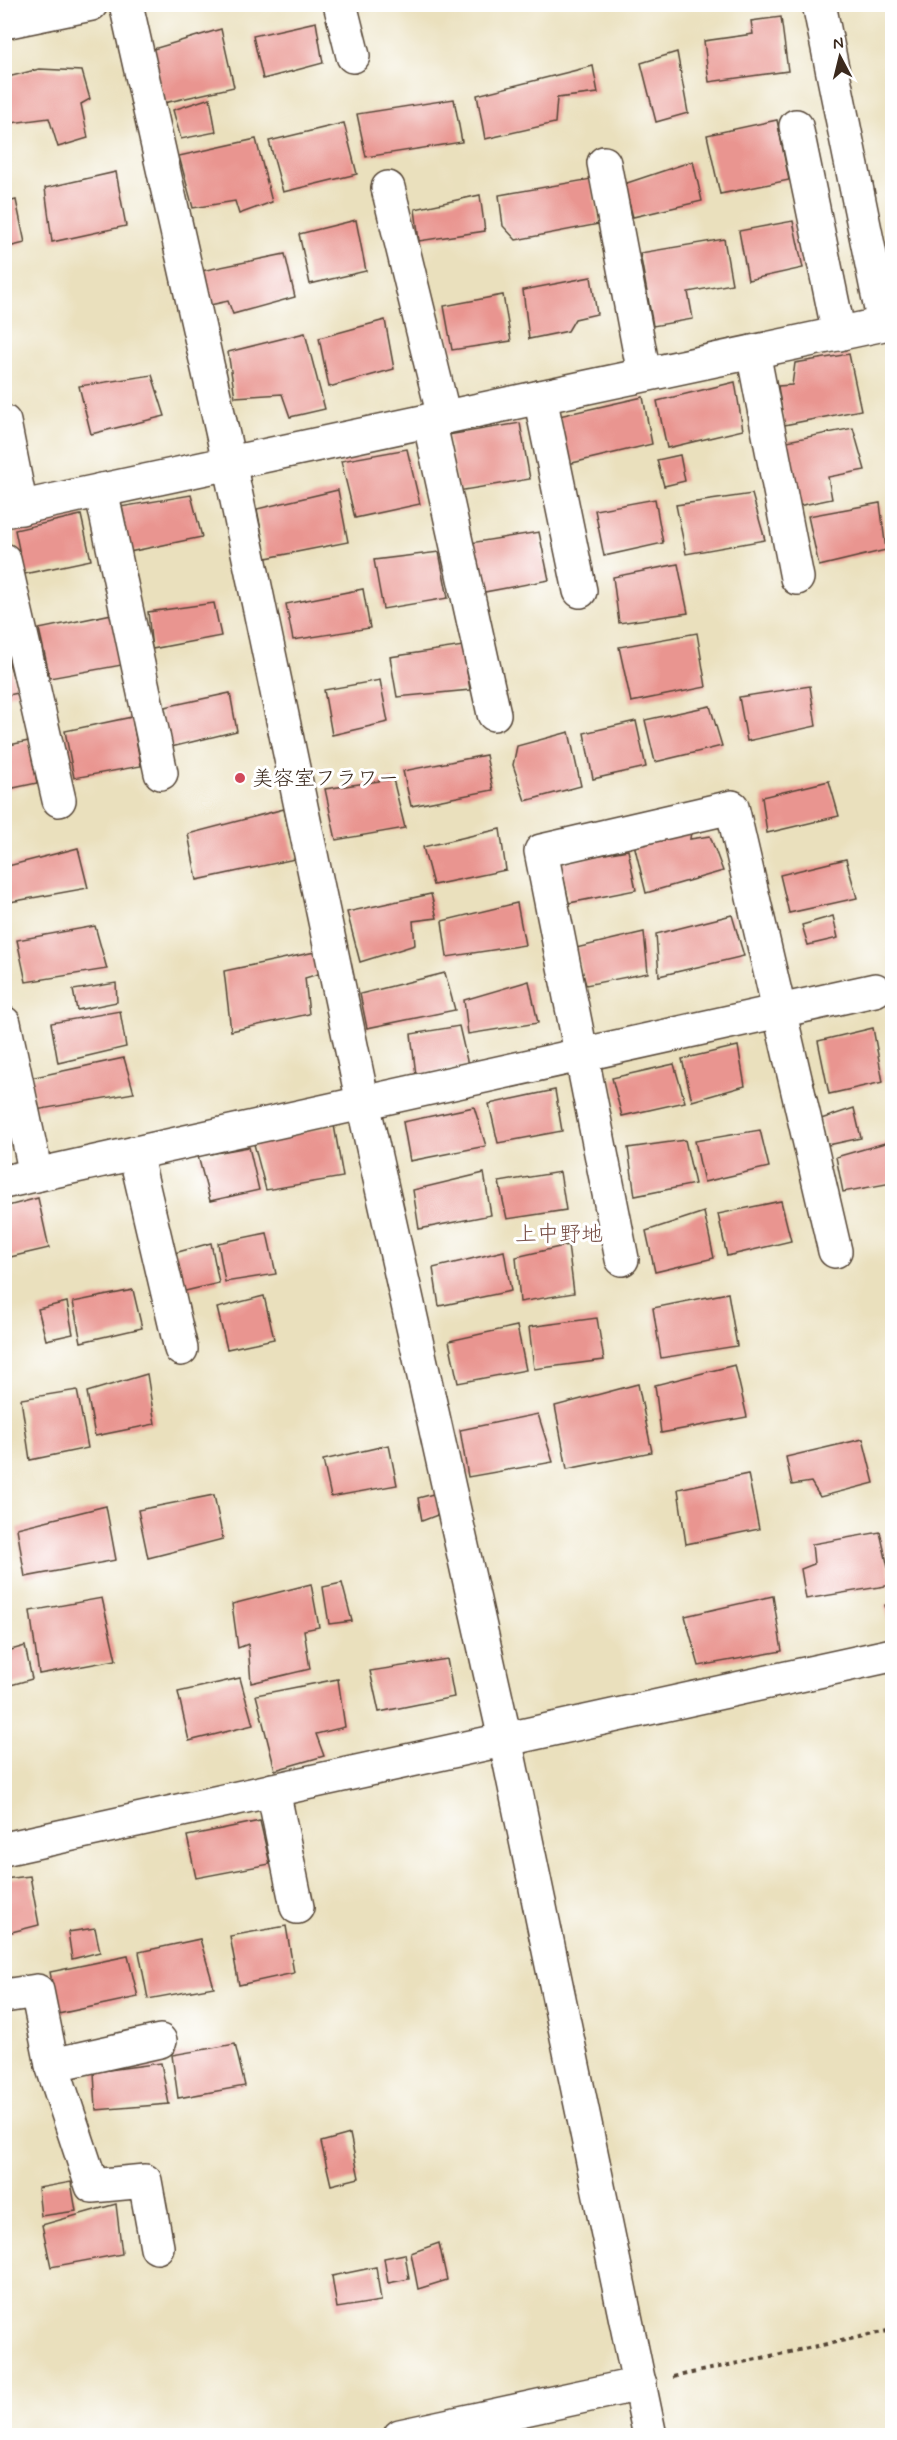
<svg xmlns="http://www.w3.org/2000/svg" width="897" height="2440" font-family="Mynerve,'Klee One',sans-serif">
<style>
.building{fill:#e99590}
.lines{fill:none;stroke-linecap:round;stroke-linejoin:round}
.minor-casing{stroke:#554536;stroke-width:36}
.path{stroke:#554536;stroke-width:4;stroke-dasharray:4.5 4.5;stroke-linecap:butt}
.minor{stroke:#fff;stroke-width:33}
.poi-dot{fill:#d1495b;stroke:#fff;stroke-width:2}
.labels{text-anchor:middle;stroke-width:6;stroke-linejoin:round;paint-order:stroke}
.poi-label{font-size:21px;fill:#3b2a1e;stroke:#fff;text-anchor:start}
.neighbourhood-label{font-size:22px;fill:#784f46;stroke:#fff}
</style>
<rect width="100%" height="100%" fill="#fff"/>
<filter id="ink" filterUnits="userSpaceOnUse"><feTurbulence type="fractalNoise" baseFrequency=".0167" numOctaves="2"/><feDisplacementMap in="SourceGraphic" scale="12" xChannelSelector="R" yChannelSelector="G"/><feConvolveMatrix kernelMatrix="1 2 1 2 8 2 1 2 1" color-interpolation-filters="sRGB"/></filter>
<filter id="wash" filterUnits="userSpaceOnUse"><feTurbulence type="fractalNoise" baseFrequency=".008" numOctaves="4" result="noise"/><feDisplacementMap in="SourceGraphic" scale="24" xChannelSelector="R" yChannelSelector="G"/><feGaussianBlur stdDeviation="1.35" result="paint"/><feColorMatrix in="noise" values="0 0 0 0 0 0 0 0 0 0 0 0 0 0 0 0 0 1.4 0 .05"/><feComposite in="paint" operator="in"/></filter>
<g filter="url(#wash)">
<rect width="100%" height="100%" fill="#eae0bd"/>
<g id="blocks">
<!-- building -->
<g class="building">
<path d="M781,17l7,54 -79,11 -5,-41 49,-7 -2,-13z"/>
<path d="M316,22l7,41 -60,16 -10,-43z"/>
<path d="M221,29l13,58 -70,16 -14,-53z"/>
<path d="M677,52l11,61 -32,9 -15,-59z"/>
<path d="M593,66l5,27 -41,5 -2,25 -70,16 -8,-44z"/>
<path d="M39,69l43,2 8,28 -9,5 7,34 -30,9 -9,-29 -45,6v-46z"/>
<path d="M210,98l6,34 -35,7 -8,-29z"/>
<path d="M454,99l8,43 -96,15 -9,-43z"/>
<path d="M777,120l12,60 -69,14 -13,-59z"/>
<path d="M344,123l13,51 -74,18 -14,-51z"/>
<path d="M256,139l16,63 -33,12 -4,-13 -42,7 -14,-52z"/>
<path d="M693,161l9,40 -69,16 -9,-33z"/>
<path d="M116,172l10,54 -74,16 -7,-54z"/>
<path d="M591,179l8,45 -83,16 -13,-14 -4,-31z"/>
<path d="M480,195l5,36 -66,10 -4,-32z"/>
<path d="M16,200l9,43 -21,5v-45z"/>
<path d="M356,220l10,51 -56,13 -11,-50z"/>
<path d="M793,221l10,47 -55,12 -9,-49z"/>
<path d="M724,239l8,45 -44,8 5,27 -40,7 -13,-73z"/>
<path d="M285,254l10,43 -62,17 -5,-13 -18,4 -9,-34z"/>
<path d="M591,277l6,37 -22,5 -7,12 -39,8 -6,-49z"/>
<path d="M503,295l8,46 -59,9 -8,-44z"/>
<path d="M385,320l9,49 -65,18 -10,-49z"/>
<path d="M305,333l20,76 -35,8 -8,-23 -47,3 -7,-45z"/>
<path d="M849,354l12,56 -77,15 -6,-39 14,-1 3,-22z"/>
<path d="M152,375l13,41 -74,18 -12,-48z"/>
<path d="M735,382l8,48 -76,18 -10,-47z"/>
<path d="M643,397l9,47 -84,20 -9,-48z"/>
<path d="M520,423l10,56 -72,12 -10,-56z"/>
<path d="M853,428l12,42 -37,7 4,22 -39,8 -11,-65z"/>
<path d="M407,449l13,55 -65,14 -14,-57z"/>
<path d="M680,455l5,26 -21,5 -7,-26z"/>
<path d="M338,490l10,52 -82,16 -9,-49z"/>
<path d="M752,494l13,46 -79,14 -10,-49z"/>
<path d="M191,495l11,42 -73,15 -9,-45z"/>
<path d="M655,499l8,44 -59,13 -9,-46z"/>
<path d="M880,503l6,47 -67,16 -11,-50z"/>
<path d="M81,515l10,45 -67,14 -9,-44z"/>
<path d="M539,532l10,48 -70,13 -9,-50z"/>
<path d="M439,552l9,46 -65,11 -9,-49z"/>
<path d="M678,564l10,49 -69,10 -6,-46z"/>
<path d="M363,589l7,39 -77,12 -7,-36z"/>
<path d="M214,603l7,33 -69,13 -4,-37z"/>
<path d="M112,614l10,51 -72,13 -11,-49z"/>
<path d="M697,633l9,54 -75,15 -12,-55z"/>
<path d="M4,646l14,47 -14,3z"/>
<path d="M463,646l7,44 -73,7 -7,-40z"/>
<path d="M380,680l8,42 -56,13 -8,-45z"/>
<path d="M810,686l6,40 -69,15 -8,-44z"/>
<path d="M230,693l7,38 -70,17 -7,-40z"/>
<path d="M710,706l12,40 -67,16 -10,-42z"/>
<path d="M132,717l9,49 -67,12 -9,-47z"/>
<path d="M636,721l10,46 -53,12 -9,-46z"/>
<path d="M569,732l12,54 -56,15 -12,-36 4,-19z"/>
<path d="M29,741l8,42 -33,7v-44z"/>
<path d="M486,755l7,35 -82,16 -8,-35z"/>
<path d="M393,779l12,49 -69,12 -11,-51z"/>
<path d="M829,781l10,35 -72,17 -5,-36z"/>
<path d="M284,809l11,50 -98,21 -9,-46z"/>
<path d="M500,829l6,41 -73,15 -10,-38z"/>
<path d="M691,831l-1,8 20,-3 13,35 -77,22 -12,-49z"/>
<path d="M78,848l10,40 -84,15v-36z"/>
<path d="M628,850l8,40 -67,13 -9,-41z"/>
<path d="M846,859l11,39 -68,15 -9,-38z"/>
<path d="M431,894l6,24 -24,3 2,24 -55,17 -13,-50z"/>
<path d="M517,903l8,42 -78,12 -5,-36z"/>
<path d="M732,915l12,41 -85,20 -3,-42z"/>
<path d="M833,916l5,22 -30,7 -6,-20z"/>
<path d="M95,926l12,43 -81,13 -9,-42z"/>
<path d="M644,932l4,41 -62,12 -10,-37z"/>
<path d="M320,951l5,21 -20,6 4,36 -78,17 -7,-60z"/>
<path d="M445,973l10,37 -88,18 -7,-34z"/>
<path d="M529,981l9,42 -70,11 -4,-34z"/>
<path d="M116,983l1,19 -40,8 -4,-20z"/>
<path d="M120,1011l6,36 -68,16 -7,-40z"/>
<path d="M459,1026l9,39 -52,10 -5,-41z"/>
<path d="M873,1028l10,54 -54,12 -11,-53z"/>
<path d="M738,1046l7,40 -53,15 -10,-42z"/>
<path d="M124,1058l10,35 -98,17 -6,-32z"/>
<path d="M674,1064l11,38 -63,14 -10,-38z"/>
<path d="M555,1090l7,41 -64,12 -9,-39z"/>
<path d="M474,1107l12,39 -76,15 -7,-39z"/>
<path d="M854,1108l7,30 -33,7 -7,-26z"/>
<path d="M334,1125l9,52 -77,13 -12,-46z"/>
<path d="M760,1130l9,37 -65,15 -9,-41z"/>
<path d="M685,1140l10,44 -60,12 -7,-48z"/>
<path d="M892,1141v42l-49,9 -7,-35z"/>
<path d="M249,1147l10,43 -49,11 -12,-45z"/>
<path d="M560,1172l6,38 -59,9 -8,-37z"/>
<path d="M484,1173l7,42 -72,14 -6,-39z"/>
<path d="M38,1198l11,50 -43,10 -2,-51z"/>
<path d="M781,1201l10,40 -64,15 -9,-42z"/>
<path d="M704,1212l10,46 -59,14 -9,-41z"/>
<path d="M267,1233l9,41 -51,8 -7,-39z"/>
<path d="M211,1243l8,40 -42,10 -10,-38z"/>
<path d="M568,1245l6,48 -54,9 -4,-45z"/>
<path d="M504,1251l7,40 -72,15 -6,-38z"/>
<path d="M133,1290l9,38 -61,14 -8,-40z"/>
<path d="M728,1293l9,53 -76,12 -8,-50z"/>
<path d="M264,1296l10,43 -47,10 -10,-41z"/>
<path d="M67,1302l6,32 -27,6 -8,-31z"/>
<path d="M597,1318l7,42 -70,9 -5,-42z"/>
<path d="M517,1326l9,44 -68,13 -9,-42z"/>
<path d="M735,1365l12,52 -86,16 -6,-48z"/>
<path d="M147,1374l8,50 -60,12 -8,-44z"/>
<path d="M638,1384l14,68 -85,17 -12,-63z"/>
<path d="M77,1390l11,58 -58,12 -9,-61z"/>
<path d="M538,1414l15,48 -85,15 -8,-47z"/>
<path d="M863,1439l11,44 -54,14 -9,-15 -19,3 -6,-28z"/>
<path d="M389,1445l8,40 -66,12 -8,-37z"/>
<path d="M748,1474l11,55 -73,15 -8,-55z"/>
<path d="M437,1493l3,21 -18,7 -4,-23z"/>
<path d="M214,1495l9,44 -75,19 -10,-48z"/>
<path d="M106,1506l10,54 -91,17 -8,-49z"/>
<path d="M880,1532l12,53 -86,14 -5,-30 13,-5 -2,-20z"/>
<path d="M342,1583l10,38 -23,3 -6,-37z"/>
<path d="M311,1584l8,43 -15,3 6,39 -59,14 -3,-39 -10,4 -6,-44z"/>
<path d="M773,1596l9,55 -83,15 -14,-50z"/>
<path d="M102,1598l14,62 -77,14 -9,-63z"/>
<path d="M892,1604v26l-7,-25z"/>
<path d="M25,1646l7,33 -28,8v-35z"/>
<path d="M447,1659l7,38 -75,15 -9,-41z"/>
<path d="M240,1678l13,47 -64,16 -11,-49z"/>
<path d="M338,1679l7,48 -29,7 8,22 -49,14 -19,-75z"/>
<path d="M260,1821l10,43 -74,14 -9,-42z"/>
<path d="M30,1876l9,49 -35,9v-55z"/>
<path d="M286,1926l8,47 -55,12 -9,-49z"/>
<path d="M95,1928l5,24 -28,7 -4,-27z"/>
<path d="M200,1939l14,48 -66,12 -9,-47z"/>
<path d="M128,1956l10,41 -80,17 -8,-42z"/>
<path d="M235,2044l10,42 -67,12 -6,-43z"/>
<path d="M161,2063l8,41 -73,6 -2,-38z"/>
<path d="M350,2134l9,44 -28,7 -10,-43z"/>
<path d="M71,2182l5,29 -35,5 -3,-28z"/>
<path d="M116,2204l6,50 -71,13 -9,-42z"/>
<path d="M439,2243l8,37 -29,9 -7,-36z"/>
<path d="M405,2254l4,25 -21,4 -4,-25z"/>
<path d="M376,2267l5,34 -44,7 -5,-32z"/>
</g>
</g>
</g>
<g filter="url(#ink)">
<use href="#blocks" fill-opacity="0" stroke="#554536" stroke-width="1.5"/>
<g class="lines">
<defs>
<g id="minor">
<path d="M126,4l103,458 134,641 142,636 145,697"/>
<path d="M340,4l13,52"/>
<path d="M4,22l87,-18"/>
<path d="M796,126l43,208"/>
<path d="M604,163l40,211"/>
<path d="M388,188l56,229"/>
<path d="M753,352l44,226"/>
<path d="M540,397l40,194"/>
<path d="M429,420l65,294"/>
<path d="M4,422l17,86"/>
<path d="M101,490l60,283"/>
<path d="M4,511l880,-187 -65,-320"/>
<path d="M4,560l55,240"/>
<path d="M4,1023l32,152"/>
<path d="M135,1153l46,196"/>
<path d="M4,1182l871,-192"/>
<path d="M622,1259l-81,-408 191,-44 103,444"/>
<path d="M273,1790l24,117"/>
<path d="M4,1849l888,-194"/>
<path d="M4,1996l33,-5 15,74 40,121 53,-5 12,66"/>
<path d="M52,2065l108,-24"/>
<path d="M400,2436l240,-52"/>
</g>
</defs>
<!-- minor casing -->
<use href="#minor" class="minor-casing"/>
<!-- path -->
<path class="path" d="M673,2377l219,-47"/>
<!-- minor -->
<use href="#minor" class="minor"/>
</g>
</g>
<!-- markers -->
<circle class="poi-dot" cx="240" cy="778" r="6"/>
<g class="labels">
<!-- poi labels -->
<g class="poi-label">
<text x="252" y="785">美容室フラワー</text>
</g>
<!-- neighbourhood labels -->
<g class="neighbourhood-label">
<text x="559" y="1241">上中野地</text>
</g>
</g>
<!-- margin -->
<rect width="897" height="2440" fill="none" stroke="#fff" stroke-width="24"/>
<!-- north arrow -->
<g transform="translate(840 57) rotate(353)" stroke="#ffffff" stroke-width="4.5" paint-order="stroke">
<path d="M0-4.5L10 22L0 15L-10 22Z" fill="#3b2a1e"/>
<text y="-9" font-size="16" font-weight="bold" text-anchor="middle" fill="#3b2a1e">N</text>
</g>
</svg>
